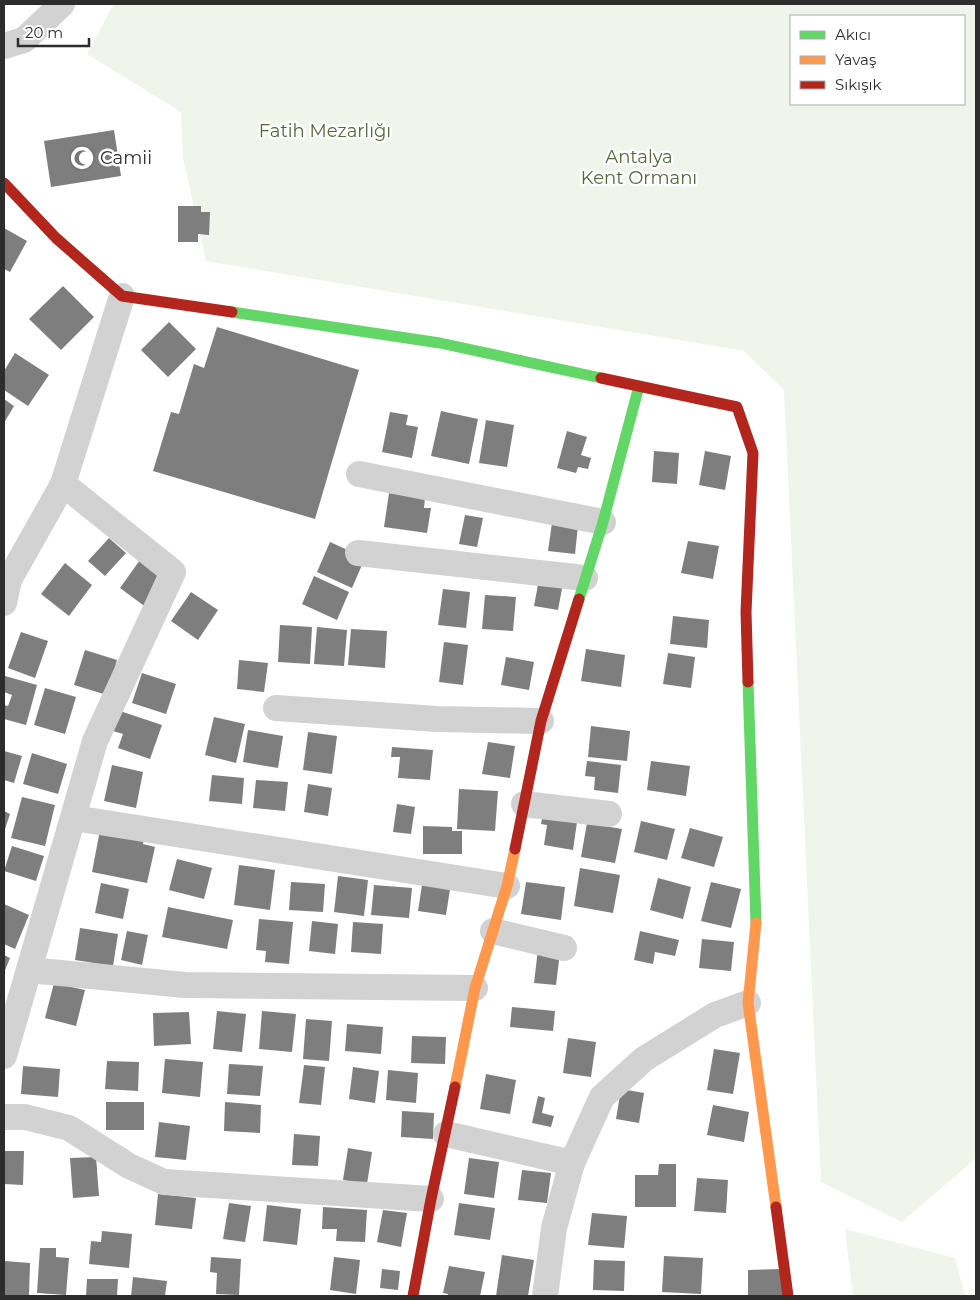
<svg xmlns="http://www.w3.org/2000/svg" width="980" height="1300" font-family="Montserrat,sans-serif">
<style>
.green{fill:#f0f4eb;fill-rule:evenodd}
.building{fill:#7e7e7e}
.lines{fill:none;stroke-linecap:round;stroke-linejoin:round}
.street{stroke:#d2d2d2;stroke-width:26}
.fast{stroke:#63d668;stroke-width:11}
.slow{stroke:#ff974d;stroke-width:11}
.jam{stroke:#b3261e;stroke-width:11}
.labels{text-anchor:middle;stroke-width:5;stroke-linejoin:round;paint-order:stroke}
.park-label{font-size:18px;fill:#52693a;stroke:#fff}
.poi-label{font-size:18px;fill:#2d2d2d;stroke:#fff;text-anchor:start}
</style>
<rect width="100%" height="100%" fill="#fff"/>
<!-- green -->
<g class="green">
<path d="M114,4h862v1154l-74,64 -81,-40 -37,-792 -40,-39 -538,-90 -23,-103 -2,-46 -94,-58zM791,16h173v88h-173z"/>
<path d="M845,1229l110,29 10,38h-112z"/>
</g>
<!-- building -->
<g class="building">
<path d="M114,130l7,46 -70,11 -7,-46z"/>
<path d="M178,206h23v6h9l-1,23 -11,-1v8h-20z"/>
<path d="M4,228l23,13 -17,31 -6,-3z"/>
<path d="M63,286l31,31 -33,33 -32,-31z"/>
<path d="M169,322l27,27 -28,28 -27,-27z"/>
<path d="M217,327l142,43 -44,149 -162,-48 18,-59 8,2 15,-50 10,4z"/>
<path d="M15,353l34,22 -21,31 -24,-16v-19z"/>
<path d="M4,399l10,7 -10,17z"/>
<path d="M441,411l37,8 -9,45 -38,-8z"/>
<path d="M390,412l18,3 -2,10 12,2 -6,31 -30,-6z"/>
<path d="M486,420l28,5 -7,42 -28,-4z"/>
<path d="M567,431l20,6 -6,18 10,3 -3,11 -10,-2 -2,6 -19,-5z"/>
<path d="M654,451l25,2 -2,31 -25,-2z"/>
<path d="M705,451l26,5 -6,34 -26,-5z"/>
<path d="M389,493l36,5 -1,10h7l-4,25 -43,-6z"/>
<path d="M465,515l18,3 -6,29 -18,-3z"/>
<path d="M552,523l26,3 -3,28 -27,-3z"/>
<path d="M109,538l17,15 -21,23 -17,-15z"/>
<path d="M688,541l31,5 -6,33 -32,-6z"/>
<path d="M330,542l35,16 -13,30 -35,-16z"/>
<path d="M140,560l27,21 -20,27 -27,-20z"/>
<path d="M65,563l27,22 -23,31 -28,-22z"/>
<path d="M540,574l24,4 -6,32 -24,-4z"/>
<path d="M314,576l35,16 -12,28 -35,-16z"/>
<path d="M443,589l27,3 -4,36 -28,-3z"/>
<path d="M191,592l27,18 -20,30 -27,-19z"/>
<path d="M485,595l31,2 -3,34 -31,-2z"/>
<path d="M673,616l36,4 -2,28 -37,-4z"/>
<path d="M280,625l32,2 -2,37 -32,-2z"/>
<path d="M317,627l30,3 -3,36 -30,-2z"/>
<path d="M351,629l36,2 -2,37 -37,-3z"/>
<path d="M21,632l27,9 -13,37 -27,-10z"/>
<path d="M444,642l24,3 -5,40 -24,-3z"/>
<path d="M586,649l39,6 -4,32 -40,-6z"/>
<path d="M85,650l32,10 -10,35 -33,-10z"/>
<path d="M668,653l27,4 -4,31 -28,-4z"/>
<path d="M506,657l28,5 -5,28 -28,-5z"/>
<path d="M239,660l29,3 -4,29 -27,-3z"/>
<path d="M142,673l34,11 -10,30 -34,-11z"/>
<path d="M5,676l32,9 -11,40 -22,-6v-14l4,1 4,-11 -8,-3z"/>
<path d="M45,688l31,9 -11,37 -31,-9z"/>
<path d="M120,711l42,14 -12,34 -32,-11 5,-14 -10,-3z"/>
<path d="M214,717l31,7 -9,39 -31,-8z"/>
<path d="M591,726l39,5 -3,30 -39,-4z"/>
<path d="M248,730l35,6 -5,32 -35,-6z"/>
<path d="M308,732l29,4 -5,38 -29,-4z"/>
<path d="M488,742l27,4 -5,32 -28,-4z"/>
<path d="M392,747l41,3 -3,30 -32,-2 2,-21h-9z"/>
<path d="M4,751l18,5 -8,27 -10,-3z"/>
<path d="M32,753l35,11 -9,30 -35,-10z"/>
<path d="M587,761l34,4 -3,28 -24,-3 1,-13 -10,-1z"/>
<path d="M651,761l39,5 -4,30 -39,-6z"/>
<path d="M112,765l31,7 -7,36 -32,-7z"/>
<path d="M212,775l32,3 -2,26 -33,-3z"/>
<path d="M256,780l32,2 -3,29 -32,-3z"/>
<path d="M308,784l24,4 -4,28 -24,-4z"/>
<path d="M459,789l39,2 -3,40 -38,-2z"/>
<path d="M22,797l33,8 -10,41 -34,-8z"/>
<path d="M397,804l18,3 -4,27 -18,-2z"/>
<path d="M544,809l34,6 -5,35 -29,-5 3,-20 -6,-1z"/>
<path d="M4,811l6,3 -6,18z"/>
<path d="M641,821l34,8 -8,31 -33,-8z"/>
<path d="M587,823l35,6 -7,34 -34,-6z"/>
<path d="M423,826l29,1v4h10v23h-39z"/>
<path d="M690,828l33,9 -9,30 -33,-9z"/>
<path d="M100,830l44,8 -1,6 12,3 -8,36 -55,-11z"/>
<path d="M12,846l32,10 -8,25 -32,-10z"/>
<path d="M177,859l35,9 -8,31 -35,-9z"/>
<path d="M239,865l36,5 -5,40 -36,-5z"/>
<path d="M580,868l40,7 -7,38 -39,-7z"/>
<path d="M338,876l30,4 -4,36 -30,-4z"/>
<path d="M658,878l33,9 -8,32 -33,-9z"/>
<path d="M291,882l34,2 -2,28 -34,-2z"/>
<path d="M526,882l39,5 -4,33 -40,-6z"/>
<path d="M711,882l30,7 -10,39 -30,-7z"/>
<path d="M101,883l28,6 -6,30 -28,-6z"/>
<path d="M374,885l38,3 -3,30 -38,-3z"/>
<path d="M422,885l28,4 -4,26 -28,-4z"/>
<path d="M4,904l25,11 -14,34 -11,-5z"/>
<path d="M168,907l65,13 -6,29 -65,-12z"/>
<path d="M259,919l34,3 -4,42 -24,-2 1,-11 -10,-1z"/>
<path d="M312,921l26,3 -3,30 -26,-3z"/>
<path d="M353,922l30,2 -2,30 -30,-2z"/>
<path d="M80,928l38,6 -5,32 -38,-6z"/>
<path d="M127,931l21,4 -6,30 -21,-5z"/>
<path d="M640,931l39,9 -4,16 -20,-4 -2,12 -19,-4z"/>
<path d="M702,939l32,3 -3,29 -32,-3z"/>
<path d="M538,949l22,3 -4,33 -22,-2z"/>
<path d="M4,955l6,3 -6,15z"/>
<path d="M54,983l31,7 -9,36 -31,-8z"/>
<path d="M512,1007l43,4 -2,20 -43,-4z"/>
<path d="M217,1011l29,3 -4,38 -29,-3z"/>
<path d="M262,1011l34,3 -4,38 -33,-3z"/>
<path d="M189,1012l2,32 -37,2 -1,-33z"/>
<path d="M306,1019l26,2 -3,40 -26,-2z"/>
<path d="M347,1024l36,3 -2,27 -36,-3z"/>
<path d="M412,1036l34,1 -1,27 -34,-1z"/>
<path d="M568,1038l28,4 -5,35 -28,-4z"/>
<path d="M714,1049l26,4 -7,41 -26,-4z"/>
<path d="M165,1059l38,3 -3,35 -38,-4z"/>
<path d="M107,1061l32,1 -1,29 -33,-2z"/>
<path d="M229,1064l34,2 -3,30 -33,-2z"/>
<path d="M304,1065l21,2 -4,38 -22,-2z"/>
<path d="M23,1066l37,3 -2,28 -37,-3z"/>
<path d="M353,1067l26,4 -4,32 -26,-4z"/>
<path d="M388,1070l30,3 -2,30 -30,-3z"/>
<path d="M486,1074l30,6 -6,34 -30,-5z"/>
<path d="M621,1089l23,4 -5,30 -23,-4z"/>
<path d="M538,1096l7,2 -3,15 12,3 -3,11 -19,-4z"/>
<rect x="106" y="1102" width="38" height="28"/>
<path d="M225,1102l36,3 -1,28 -36,-2z"/>
<path d="M713,1105l36,7 -5,30 -37,-7z"/>
<path d="M402,1111l32,2 -1,26 -32,-2z"/>
<path d="M159,1122l31,4 -4,34 -31,-3z"/>
<path d="M294,1134l26,2 -2,30 -26,-1z"/>
<path d="M348,1148l24,4 -5,32 -24,-4z"/>
<path d="M4,1151h20l-1,34 -19,-1z"/>
<path d="M96,1157l3,39 -26,2 -3,-40z"/>
<path d="M469,1158l30,4 -5,36 -30,-4z"/>
<path d="M659,1164h17v43h-41v-32h23z"/>
<path d="M522,1170l29,3 -4,30 -29,-3z"/>
<path d="M697,1178l31,2 -2,33 -32,-2z"/>
<path d="M158,1194l38,4 -4,31 -37,-4z"/>
<path d="M229,1203l22,3 -6,36 -22,-3z"/>
<path d="M459,1203l36,5 -5,32 -36,-5z"/>
<path d="M267,1205l34,4 -4,36 -34,-4z"/>
<path d="M323,1207l44,3 -2,32 -29,-1 1,-12h-15z"/>
<path d="M383,1210l24,3 -6,34 -24,-5z"/>
<path d="M592,1213l35,3 -3,32 -36,-3z"/>
<path d="M102,1231l30,3 -3,34 -40,-4 2,-23 10,1z"/>
<path d="M40,1248h16v9l13,1 -3,37 -29,-2z"/>
<path d="M502,1255l32,5 -6,36h-32z"/>
<path d="M664,1256l39,2 -2,36 -39,-2z"/>
<path d="M211,1257l30,2 -2,36 -23,-1 1,-21 -7,-1z"/>
<path d="M334,1257l26,3 -4,34 -26,-4z"/>
<path d="M594,1260l31,1 -1,30 -31,-1z"/>
<path d="M4,1261l26,2 -1,33h-25z"/>
<path d="M449,1266l36,6 -5,24h-32v-2l-5,-1z"/>
<path d="M382,1269l18,2 -2,19 -18,-2z"/>
<path d="M782,1269l1,27h-35v-26z"/>
<path d="M133,1277l34,4 -2,15h-34z"/>
<path d="M87,1279h31l-1,17h-31z"/>
</g>
<g class="lines">
<!-- street -->
<g class="street">
<path d="M4,46l20,-6 38,-36"/>
<path d="M359,474l244,48"/>
<path d="M358,553l227,25"/>
<path d="M4,603l5,-23 54,-96 59,-188"/>
<path d="M276,708l161,11 104,2"/>
<path d="M524,804l85,10"/>
<path d="M74,818l433,68"/>
<path d="M493,931l71,17"/>
<path d="M29,970l156,15 290,3"/>
<path d="M4,1056l91,-315 78,-169 -110,-88"/>
<path d="M4,1117h21l44,11 60,38 35,16 267,17"/>
<path d="M446,1134l126,29"/>
<path d="M545,1296l9,-68 18,-65 30,-66 42,-38 71,-44 33,-12"/>
</g>
<!-- fast -->
<g class="fast">
<path d="M232,312l208,31 161,35"/>
<path d="M579,599l24,-77 36,-136"/>
<path d="M748,682l8,241"/>
</g>
<!-- slow -->
<g class="slow">
<path d="M756,923l-8,80 28,204"/>
<path d="M455,1087l20,-99 32,-102 8,-37"/>
</g>
<!-- jam -->
<g class="jam">
<path d="M4,183l52,55 66,58 110,16"/>
<path d="M601,378l136,29 16,46 -7,159 2,70"/>
<path d="M515,849l26,-128 38,-122"/>
<path d="M776,1207l12,89"/>
<path d="M413,1296l18,-97 24,-112"/>
</g>
</g>
<!-- icons -->
<defs>
<symbol id="mosque-ring" viewBox="-11 -11 22 22"><circle r="9.5" fill="#fff" stroke="#767676" stroke-width="1.5"/><path d="M3.5-4.9A6 6 0 1 0 3.5 4.9A5 5 0 1 1 3.5-4.9Z" fill="#767676"/></symbol>
</defs>
<g fill-rule="evenodd">
<use href="#mosque-ring" x="68" y="144" width="28" height="28"/>
</g>
<g class="labels">
<!-- park labels -->
<g class="park-label">
<text x="325" y="137">Fatih Mezarlığı</text>
<text x="639" y="163">Antalya<tspan x="639" dy="21">Kent Ormanı</tspan></text>
</g>
<!-- poi labels -->
<g class="poi-label">
<text x="100" y="164">Camii</text>
</g>
</g>
<!-- border -->
<rect width="980" height="1300" fill="none" stroke="#2d2d2d" stroke-width="10"/>
<!-- legend -->
<rect x="790" y="15" width="175" height="90" fill="#ffffff" stroke="#ababab"/>
<rect x="800" y="31" width="25" height="8" fill="#63d668" stroke="#ababab"/>
<text x="835" y="40" font-size="15" fill="#2d2d2d">Akıcı</text>
<rect x="800" y="56" width="25" height="8" fill="#ff974d" stroke="#ababab"/>
<text x="835" y="65" font-size="15" fill="#2d2d2d">Yavaş</text>
<rect x="800" y="81" width="25" height="8" fill="#b3261e" stroke="#ababab"/>
<text x="835" y="90" font-size="15" fill="#2d2d2d">Sıkışık</text>
<!-- scale -->
<path d="M18 38v8h71v-8" fill="none" stroke="#2d2d2d" stroke-width="2.5"/>
<text x="25" y="38" font-size="15" fill="#2d2d2d" stroke="#ffffff" stroke-width="4" paint-order="stroke">20 m</text>
</svg>
